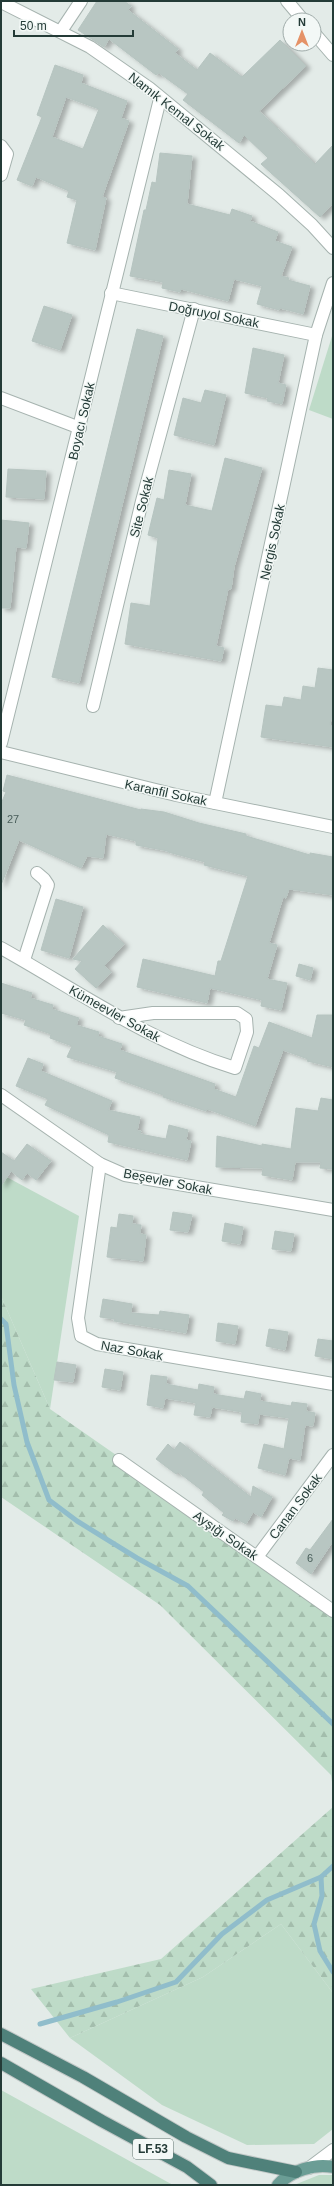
<svg xmlns="http://www.w3.org/2000/svg" width="334" height="2186" font-family="Arial,sans-serif">
<style>
.green{fill:#bedbc8}
.forest{fill:url(#forest-firs)}
.lines{fill:none;stroke-linecap:round;stroke-linejoin:round}
.stream{stroke:#90bdcb;stroke-width:5}
.building{fill:#b8c6c2;stroke:#b6c4c0;fill-rule:evenodd;filter:url(#shadow)}
.minor-casing{stroke:#a6b3af;stroke-width:14}
.tertiary-casing{stroke:#a6b3af;stroke-width:14}
.primary-casing{stroke:#c2c8c7;stroke-width:14}
.trunk-casing{stroke:#c2c8c7;stroke-width:14}
.minor{stroke:#fff;stroke-width:12}
.tertiary{stroke:#fff;stroke-width:12}
.primary{stroke:#6b9d95;stroke-width:12}
.trunk{stroke:#4f817a;stroke-width:12}
.labels{text-anchor:middle;stroke-width:3;stroke-linejoin:round;paint-order:stroke}
.number-label{font-size:11px;fill:#495e5a}
.shield{fill:#f3f8f6;stroke:#627470;stroke-width:1}
.shield-label{font-size:12px;font-weight:bold;fill:#243b37}
.street-label{font-size:13px;fill:#243b37;stroke:#f3f8f6}
</style>
<defs>
<pattern id="forest-firs" width="22" height="20" patternUnits="userSpaceOnUse"><rect width="22" height="20" fill="#bedbc8"/><path d="M5 1l3.5 6h-7zM16 11l3.5 6h-7z" fill="#a3bdac"/></pattern>
<filter id="shadow"><feDropShadow dx="4.5" dy="2.5" stdDeviation="2" flood-color="#0004"/></filter>
</defs>
<rect width="100%" height="100%" fill="#e3ebe8"/>
<!-- green -->
<g class="green">
<path d="M333,333v86l-24,-9z"/>
<path d="M1,1174l78,42 -29,193 -49,-113z"/>
<path d="M281,1924l52,69v136l-19,15 -67,1 -85,-40 -92,-67 133,-61z"/>
<path d="M1,2090l172,95h-172z"/>
<path d="M319,2175h14v10h-39z"/>
</g>
<!-- forest -->
<g class="forest">
<path d="M1,1296l49,113 283,197v183l-2,-14 -171,-170 -159,-108z"/>
<path d="M333,1807v186l-52,-69 -78,53 -133,61 -39,-49 130,-30z"/>
</g>
<g class="lines">
<!-- stream -->
<g class="stream">
<path d="M1,1319l5,5 8,61 13,57 22,58 28,21 60,37 51,28 145,138"/>
<path d="M333,1866l-12,11 1,19 -8,28 6,27 13,21"/>
<path d="M40,2024l77,-22 59,-20 46,-48 45,-34 54,-23"/>
</g>
</g>
<!-- building -->
<g class="building">
<path d="M97,1h27l7,5 -3,4 50,39 -3,4 22,17 13,-17 32,24 38,-37 26,26 -47,45 56,53 18,-19v58l-13,14 -59,-53 7,-6 -24,-23 -5,8 -56,-43 5,-6 -29,-21 -3,2 -47,-36 -5,8 -26,-17z"/>
<path d="M55,65l28,10 -2,8 46,18 -6,17 8,3 -27,76 4,1 -11,52 -28,-7 10,-43 -10,-3 2,-6 -33,-14 -4,9 -15,-6 25,-63 -5,-2zM66,97l33,12 -16,40 -31,-12z"/>
<path d="M160,153l32,3 -5,48 43,11 2,-6 20,7 -2,5 28,11 -3,9 17,6 -11,29 8,2 -1,2 22,6 -7,28 -23,-6 -1,2 -22,-6 5,-18 -28,-7 -6,22 -47,-12 -1,3 -18,-4 1,-6 -33,-6 14,-66h2l6,-28 4,1z"/>
<path d="M44,306l28,9 -12,35 -28,-9z"/>
<path d="M137,329l26,7 -84,347 -27,-6z"/>
<path d="M253,348l31,7 -6,28 8,2 -4,19 -15,-3 1,-3 -23,-5z"/>
<path d="M205,390l21,5 -12,50 -40,-10 9,-37 18,5z"/>
<path d="M225,458l37,10 -28,99 -3,22h-3l-12,57 8,2 -3,13 -96,-17 6,-41 19,3 8,-68 -10,-3 9,-37 7,2 5,-30 22,4 -6,31 27,6z"/>
<path d="M8,469l38,2 -2,28 -38,-2z"/>
<path d="M1,520l28,3 -3,25 -10,-1 -6,61h-9z"/>
<path d="M318,668l15,2 -2,18 2,1v17l-3,19 3,1v21l-72,-10 5,-32 16,2 2,-10 17,3 2,-14 12,2z"/>
<path d="M7,775l134,35v-1l23,3 35,11 47,11v2l64,19v-2l23,4v38l-44,-6 -3,9 -3,-1 -14,46 8,2 -10,34 20,4 -6,27 -20,-4 1,-6 -52,-12 -3,15 -70,-16 6,-28 72,17 3,-15h3l27,-85 -44,-11 1,-3 -37,-10v-1l-32,-6v-4l-30,-7 -3,24 -16,-2 -6,12 -62,-28 -18,45v-81l5,-12 -3,-1z"/>
<path d="M56,899l27,8 -14,51 -28,-8z"/>
<path d="M103,925l21,19 -20,22 7,6 -15,16 -21,-19 7,-8 -9,-2z"/>
<path d="M299,964l14,4 -3,12 -14,-4z"/>
<path d="M1,983l31,10 -2,5 23,7 -1,4 27,9 -3,7 23,7 -1,4 24,8 -2,6 95,34 -1,5 22,8 18,-51 5,2 10,-26 43,16 5,-23h16v52l-26,-6 1,-2 -25,-9 -28,76 -48,-17 -1,2 -43,-14v-2l-48,-17 2,-6 -50,-15 5,-11 -22,-8 1,-4 -27,-9 2,-5 -25,-7z"/>
<path d="M28,1058l15,6 -2,7 71,30 -4,9 32,7 -3,14h4l-1,3 26,5 3,-14 19,5 -2,10 5,1 -4,19 -79,-18 1,-7 -64,-30 3,-6 -32,-13z"/>
<path d="M321,1098l12,2v69l-13,-1 1,-6h-26l-3,18 -30,-5 1,-7 -47,-1 1,-31 45,10v-2l29,5 5,-41 22,3z"/>
<path d="M27,1144l24,17 -15,19 -9,-7 -5,7 -11,-9 -10,15v-34l13,9z"/>
<path d="M173,1212l19,3 -4,17 -18,-2z"/>
<path d="M119,1214l14,2 -1,8 9,1 -1,9 6,1 -3,26 -36,-4 4,-30 6,1z"/>
<path d="M225,1223l18,4 -3,17 -18,-3z"/>
<path d="M275,1231l19,3 -3,17 -19,-2z"/>
<path d="M103,1299l29,5 -1,9 28,2 1,-4 29,4 -3,18 -72,-12 1,-2 -15,-2z"/>
<path d="M218,1323l20,3 -3,18 -19,-3z"/>
<path d="M269,1329l19,3 -3,18 -19,-4z"/>
<path d="M318,1339l15,2v18l-18,-3z"/>
<path d="M57,1362l19,3 -3,17 -19,-2z"/>
<path d="M105,1369l18,3 -3,18 -18,-3z"/>
<path d="M151,1375l16,2 -1,7 32,6 1,-6 15,3 -1,7 31,5 2,-8 15,3 -1,7 31,5 1,-4 15,2 -1,7 9,2 -2,13 -8,-1 -5,35 -11,-2 -4,17 -27,-7 6,-24 20,5 5,-31 -30,-4 -1,10 -17,-2 1,-10 -30,-5 -2,10 -16,-2 2,-12 -31,-5 -2,10 -16,-3z"/>
<path d="M180,1442l71,55 2,-11 19,11 -11,20 -8,-5 -7,12 -11,-6 -2,3 -11,-6 2,-2 -22,-18 2,-3 -26,-20 -2,2 -20,-15 12,-15 6,6z"/>
<path d="M333,1519v22l-22,33 -15,-11 10,-15 4,2z"/>
</g>
<g class="lines">
<defs>
<g id="minor">
<path d="M287,1l16,19"/>
<path d="M1,2l89,45 59,41 130,107 33,30 21,23"/>
<path d="M61,31l20,-30"/>
<path d="M314,33l19,22"/>
<path d="M1,146l6,8 -6,21"/>
<path d="M111,293l205,42"/>
<path d="M1,398l79,30"/>
<path d="M93,706l49,-205 52,-192"/>
<path d="M1,743l159,-644"/>
<path d="M1,752l175,43 157,32"/>
<path d="M215,803l101,-468 17,-52"/>
<path d="M1,948c77,43 148,94 234,120l12,-36 -1,-13 -9,-6h-84l-34,5"/>
<path d="M24,960l24,-75 -4,-6 -7,-6"/>
<path d="M1,1095l99,69 25,11 208,35"/>
<path d="M100,1164l-22,154 3,18 16,8 236,40"/>
<path d="M119,1460l214,151"/>
<path d="M257,1557l76,-102"/>
</g>
<path id="tertiary" d="M309,2168l24,-18"/>
<path id="primary" d="M278,2185c12,-14 37,-22 55,-18"/>
<g id="trunk">
<path d="M1,2034l82,43 103,60 42,21 68,14"/>
<path d="M1,2063l101,58 85,46 24,18"/>
</g>
</defs>
<!-- minor casing -->
<use href="#minor" class="minor-casing"/>
<!-- tertiary casing -->
<use href="#tertiary" class="tertiary-casing"/>
<!-- primary casing -->
<use href="#primary" class="primary-casing"/>
<!-- trunk casing -->
<use href="#trunk" class="trunk-casing"/>
<!-- minor -->
<use href="#minor" class="minor"/>
<!-- tertiary -->
<use href="#tertiary" class="tertiary"/>
<!-- primary -->
<use href="#primary" class="primary"/>
<!-- trunk -->
<use href="#trunk" class="trunk"/>
</g>
<g class="labels">
<!-- number labels -->
<g class="number-label">
<text x="13" y="823">27</text>
<text x="310" y="1562">6</text>
</g>
<!-- shield labels -->
<rect class="shield" x="133" y="2139" width="40" height="20" rx="3"/>
<g class="shield-label">
<text x="153" y="2153">LF.53</text>
</g>
<!-- street labels -->
<g class="street-label">
<text transform="translate(177 111) rotate(38)" y="5">Namık Kemal Sokak</text>
<text transform="translate(214 314) rotate(11)" y="5">Doğruyol Sokak</text>
<text transform="translate(81 421) rotate(-77)" y="5">Boyacı Sokak</text>
<text transform="translate(141 507) rotate(-76)" y="5">Site Sokak</text>
<text transform="translate(272 542) rotate(-78)" y="5">Nergis Sokak</text>
<text transform="translate(166 792) rotate(12)" y="5">Karanfil Sokak</text>
<text transform="translate(115 1013) rotate(29)" y="5">Kümeevler Sokak</text>
<text transform="translate(168 1181) rotate(11)" y="5">Beşevler Sokak</text>
<text transform="translate(132 1350) rotate(10)" y="5">Naz Sokak</text>
<text transform="translate(295 1506) rotate(-53)" y="5">Canan Sokak</text>
<text transform="translate(226 1535) rotate(35)" y="5">Ayşığı Sokak</text>
</g>
</g>
<!-- border -->
<rect width="334" height="2186" fill="none" stroke="#243b37" stroke-width="4"/>
<!-- north arrow -->
<g transform="translate(302 32)"><circle r="19" fill="#f3f8f6" stroke="#a0acaa"/>
<path d="M0-3L7 15L0 10L-7 15Z" fill="#e59267"/>
<text y="-6" font-size="11" font-weight="bold" text-anchor="middle" fill="#243b37">N</text>
</g>
<!-- scale -->
<path d="M14 30v6h119v-6" fill="none" stroke="#243b37" stroke-width="2"/>
<text x="20" y="30" font-size="12" fill="#243b37" stroke="#f3f8f6" stroke-width="3" paint-order="stroke">50 m</text>
</svg>
